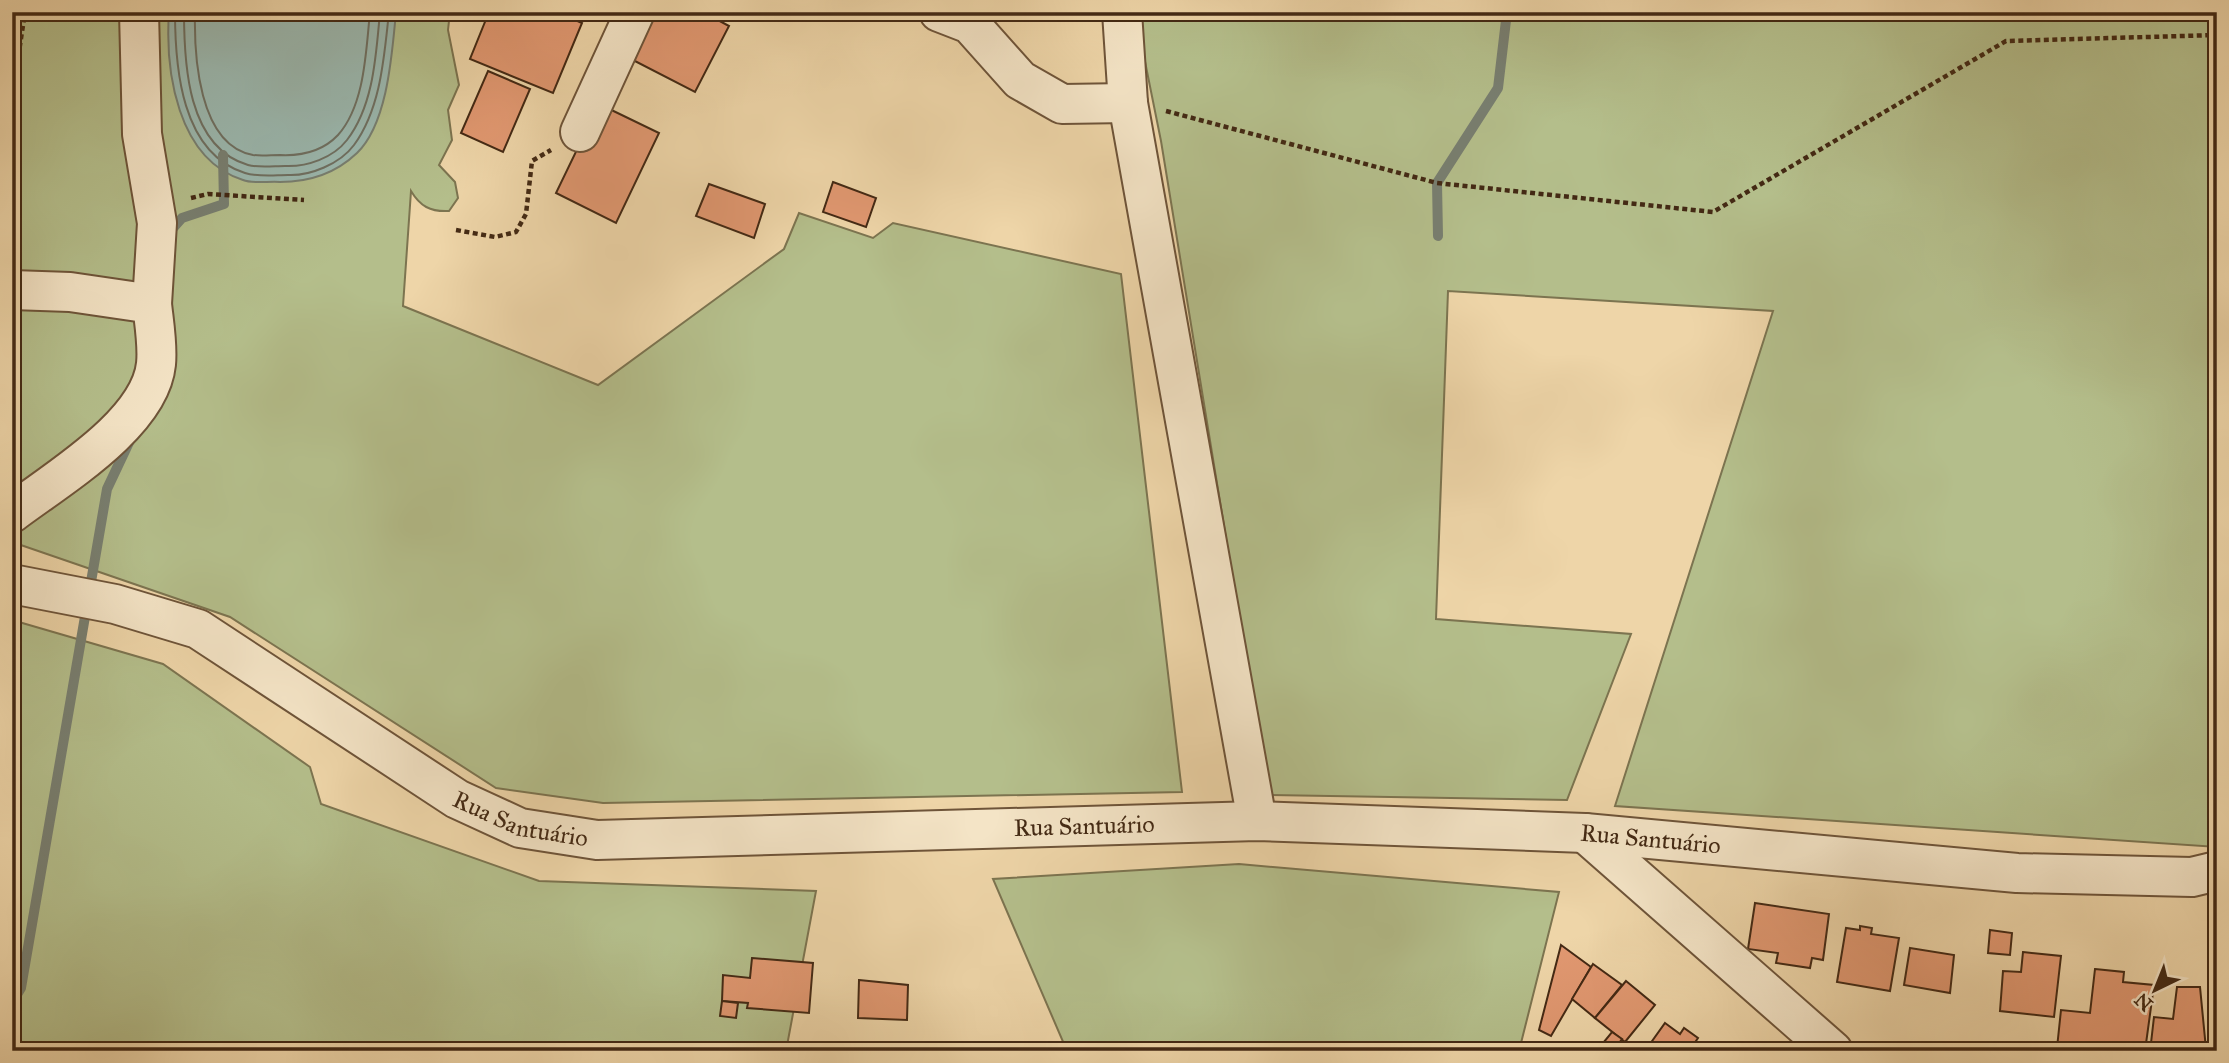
<svg xmlns="http://www.w3.org/2000/svg" width="2229" height="1063" font-family="'IM FELL Great Primer',serif">
<style>
.green{fill:#b4be8b;stroke:#7c7450;stroke-width:2}
.water{fill:#9bb8af;stroke:#787f71;stroke-width:2}
.lines{fill:none;stroke-linecap:round;stroke-linejoin:round}
.shore{stroke:#6f7062;stroke-width:2}
.stream{stroke:#787f71;stroke-width:10}
.building{fill:#e19871;stroke:#432914;stroke-width:2}
.minor-casing{stroke:#6e5439;stroke-width:42}
.path{stroke:#432914;stroke-width:4.5;stroke-dasharray:5 3.5;stroke-linecap:butt}
.minor{stroke:#f4e4c6;stroke-width:38}
.labels{text-anchor:middle;stroke-width:5;stroke-linejoin:round;paint-order:stroke}
.street-label{font-size:24px;fill:#432914;stroke:#f4e4c6}
</style>
<rect width="100%" height="100%" fill="#eed5a8"/>
<filter id="stains"><feTurbulence type="fractalNoise" baseFrequency=".00286" numOctaves="4"/><feColorMatrix values="0 0 0 0 .2 0 0 0 0 .09 0 0 0 0 .02 0 0 0 .5 -.17"/></filter>
<radialGradient id="worn" r=".72"><stop offset=".6" stop-color="#630" stop-opacity="0"/><stop offset="1" stop-color="#630" stop-opacity=".3"/></radialGradient>
<!-- green -->
<g class="green">
<path d="M12,12h438l-2,18 11,55 -11,25 4,30 -13,25 16,17 3,16 -9,13c-19,1 -29,-5 -38,-20l-8,115 195,79 186,-136 15,-36 74,25 20,-15 228,51 61,518 -579,11 -107,-15 -266,-171 -218,-75v-7l18,-16 -18,-24z"/>
<path d="M1135,12h1082v835l-602,-41 158,-495 -325,-20 -12,328 195,15 -64,166 -299,-5 -107,-654z"/>
<path d="M12,620l151,44 147,103 11,37 218,77 277,10 -30,160h-774z"/>
<path d="M1239,864l320,28 -40,159h-452l-74,-172z"/>
</g>
<!-- water -->
<path class="water" d="M169,12h227c-4,41 -8,111 -39,141 -22,21 -48,29 -77,29 -11,-1 -27,2 -37,-2 -66,-21 -78,-109 -74,-168z"/>
<g class="lines">
<!-- shore -->
<g class="shore">
<path d="M175,12c0,55 6,141 70,161 12,4 30,2 43,2 22,1 52,-11 66,-30 27,-37 30,-88 35,-133"/>
<path d="M184,12c0,51 3,135 64,153 10,3 26,1 37,1 22,1 48,-8 62,-26 27,-35 29,-86 33,-128"/>
<path d="M195,12c-1,42 3,133 58,143 9,1 18,0 27,0 21,1 43,-4 58,-20 27,-30 28,-85 32,-123"/>
</g>
<!-- stream -->
<g class="stream">
<path d="M166,236l16,-18 42,-14 -1,-49"/>
<path d="M1438,236l-1,-53 61,-95 9,-76"/>
<path d="M12,1003l9,-15 86,-499 25,-53"/>
</g>
</g>
<!-- building -->
<g class="building">
<path d="M489,12h81l-2,5 14,6 -29,70 -83,-34z"/>
<path d="M653,12h50l26,14 -34,66 -66,-34z"/>
<path d="M488,71l42,18 -27,63 -42,-19z"/>
<path d="M599,104l60,29 -43,90 -60,-30z"/>
<path d="M833,182l43,16 -10,29 -43,-15z"/>
<path d="M709,184l56,20 -11,34 -58,-22z"/>
<path d="M1755,903l74,11 -6,46 -11,-2 -2,10 -34,-5 2,-10 -30,-4z"/>
<path d="M1860,926l12,2 -1,6 28,4 -9,53 -53,-9 9,-54 14,2z"/>
<path d="M1990,930l22,3 -2,22 -22,-2z"/>
<path d="M1561,945l30,22 -40,69 -12,-6z"/>
<path d="M1910,948l44,7 -4,38 -46,-8z"/>
<path d="M2023,952l38,4 -7,61 -54,-6 3,-40 18,1z"/>
<path d="M752,958l61,5 -4,50 -62,-5 1,-5 -26,-2 1,-26 27,3z"/>
<path d="M1593,964l29,21 -27,33 -23,-19z"/>
<path d="M2095,969l29,3 -1,10 31,3 -9,66 -88,-3 4,-38 29,3z"/>
<path d="M859,980l49,5 -1,35 -49,-2z"/>
<path d="M1626,981l29,24 -30,37 -30,-24z"/>
<path d="M2177,987h23l6,62 -55,-6 3,-26 19,2z"/>
<path d="M722,1001l16,2 -2,15 -16,-2z"/>
<path d="M1665,1023l15,11 4,-6 14,10 -9,13h-44z"/>
<path d="M1612,1032l10,7 -9,12h-11l-3,-3z"/>
</g>
<g class="lines">
<defs>
<g id="minor">
<path d="M139,12l3,122 15,89 -5,81"/>
<path d="M939,12l31,12 50,56 42,24 66,-1"/>
<path d="M1122,12l6,91 129,718"/>
<path d="M580,132l55,-120"/>
<path d="M12,290l58,2 82,12c2,19 6,41 4,60 -6,60 -99,115 -144,149"/>
<path id="s1" d="M12,584l103,20 83,25 259,170 63,29 77,12 660,-19 328,12 432,40 175,4 25,-6"/>
<path d="M1585,833l248,218"/>
</g>
</defs>
<!-- minor casing -->
<use href="#minor" class="minor-casing"/>
<!-- path -->
<g class="path">
<path d="M12,98l13,-86"/>
<path d="M1166,111l271,72 276,29 293,-171 211,-6"/>
<path d="M191,198l17,-4 96,6"/>
<path d="M456,230l39,7 21,-5 10,-18 6,-53 19,-11"/>
</g>
<!-- minor -->
<use href="#minor" class="minor"/>
</g>
<g class="labels">
<!-- street labels -->
<g class="street-label">
<text dy="8" stroke="none"><textPath href="#s1" startOffset="569">Rua Santuário</textPath></text>
<text dy="8" stroke="none"><textPath href="#s1" startOffset="1136">Rua Santuário</textPath></text>
<text dy="8" stroke="none"><textPath href="#s1" startOffset="1703">Rua Santuário</textPath></text>
</g>
</g>
<!-- margin -->
<rect width="2229" height="1063" fill="none" stroke="#eed5a8" stroke-width="42"/>
<rect x="14" y="14" width="2201" height="1035" fill="none" stroke="#432914" stroke-width="3.5"/>
<rect x="21" y="21" width="2187" height="1021" fill="none" stroke="#432914" stroke-width="2"/>
<!-- north arrow -->
<g transform="translate(2155 990) rotate(223)" stroke="#f4e4c6" stroke-width="5" paint-order="stroke">
<path d="M0-5L12 26L0 18L-12 26Z" fill="#432914"/>
<text y="-10" font-size="19" font-weight="bold" text-anchor="middle" fill="#432914">N</text>
</g>
<rect width="100%" height="100%" filter="url(#stains)"/>
<rect width="100%" height="100%" fill="url(#worn)"/>
</svg>
